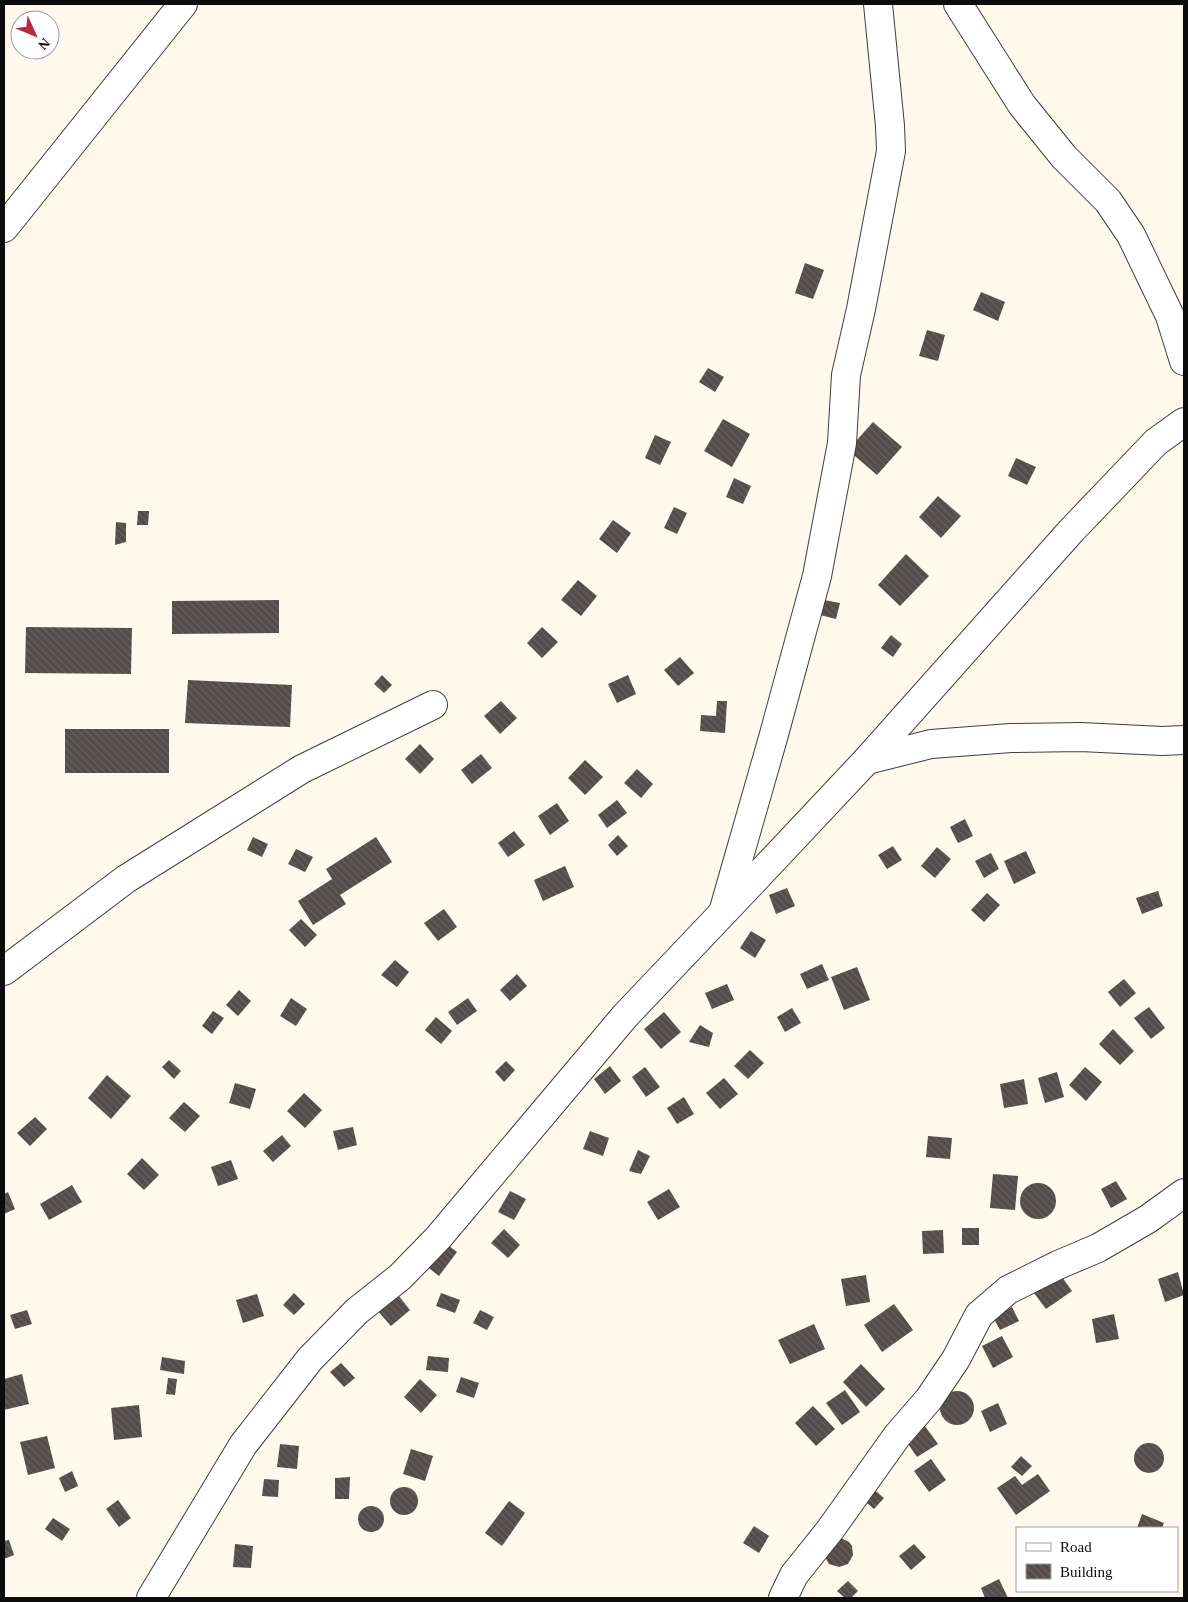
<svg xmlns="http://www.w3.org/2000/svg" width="1188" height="1602" font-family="Georgia,serif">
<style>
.building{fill:url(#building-back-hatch)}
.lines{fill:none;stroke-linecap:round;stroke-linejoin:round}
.minor-casing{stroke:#3f3f3f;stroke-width:30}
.minor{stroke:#fff;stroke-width:28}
</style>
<defs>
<pattern id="building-back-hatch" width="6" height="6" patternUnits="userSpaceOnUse" patternTransform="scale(1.25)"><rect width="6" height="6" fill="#544c49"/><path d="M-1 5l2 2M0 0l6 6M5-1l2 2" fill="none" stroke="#68615f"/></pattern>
</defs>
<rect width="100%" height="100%" fill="#fef9ec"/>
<!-- building -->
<g class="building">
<path d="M805,263l19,7 -11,29 -18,-6z"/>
<path d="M981,292l24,10 -7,19 -25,-11z"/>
<path d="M927,330l18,5 -7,26 -19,-5z"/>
<path d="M708,368l16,9 -9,15 -16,-10z"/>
<path d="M723,419l27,15 -18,33 -28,-16z"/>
<path d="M873,422l29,25 -25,28 -29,-25z"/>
<path d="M655,435l16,7 -11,23 -15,-7z"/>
<path d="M1016,458l20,9 -9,18 -19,-9z"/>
<path d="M734,478l17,8 -8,18 -17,-7z"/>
<path d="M938,496l23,20 -20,22 -22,-21z"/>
<path d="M674,507l13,6 -10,21 -13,-6z"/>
<path d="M138,511h11l-1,14h-11z"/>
<path d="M613,520l18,13 -14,20 -18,-14z"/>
<path d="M116,522l10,1v19l-11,3z"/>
<path d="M906,554l23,22 -29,30 -22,-21z"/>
<path d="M578,580l19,16 -16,20 -20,-16z"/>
<path d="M279,600v33l-107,1v-33z"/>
<path d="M824,600l16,3 -4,16 -16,-4z"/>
<path d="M26,627l106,1 -1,46 -106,-1z"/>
<path d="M542,627l16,15 -16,16 -15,-15z"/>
<path d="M891,635l11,9 -9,13 -12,-9z"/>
<path d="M680,657l14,16 -16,13 -14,-16z"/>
<path d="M382,675l10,10 -8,8 -10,-9z"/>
<path d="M628,675l8,19 -19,9 -9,-19z"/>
<path d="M188,680l104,5 -2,42 -105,-4z"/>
<path d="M501,701l16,17 -17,16 -16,-18z"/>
<path d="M717,701h10l-2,32 -25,-2 1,-16 15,1z"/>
<rect x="65" y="729" width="104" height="44"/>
<path d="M420,744l14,15 -14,15 -15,-15z"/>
<path d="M481,754l11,14 -20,16 -11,-14z"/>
<path d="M585,760l18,17 -18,18 -17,-17z"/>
<path d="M637,769l16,15 -12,14 -17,-15z"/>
<path d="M617,800l10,13 -20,15 -9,-13z"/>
<path d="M557,803l12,18 -19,14 -12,-19z"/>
<path d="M965,819l8,17 -15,7 -8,-16z"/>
<path d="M514,831l11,14 -17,12 -10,-14z"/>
<path d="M618,835l10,11 -11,10 -9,-11z"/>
<path d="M253,837l15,7 -6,13 -15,-7z"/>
<path d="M376,837l16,25 -52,33 6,9 -33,21 -15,-24 34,-22 -6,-10z"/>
<path d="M893,846l9,14 -15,9 -9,-14z"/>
<path d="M937,847l14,12 -16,19 -14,-12z"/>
<path d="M296,849l17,8 -8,15 -17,-8z"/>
<path d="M1026,851l10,22 -22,11 -10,-23z"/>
<path d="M991,853l8,16 -15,9 -9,-17z"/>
<path d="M565,866l9,21 -31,14 -9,-21z"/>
<path d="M787,888l8,18 -19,8 -7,-19z"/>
<path d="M1158,891l5,15 -21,8 -6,-16z"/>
<path d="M987,893l13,12 -16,17 -13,-12z"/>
<path d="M444,909l13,18 -19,14 -14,-18z"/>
<path d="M301,919l16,16 -12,12 -16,-17z"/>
<path d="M751,931l15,9 -11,18 -15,-10z"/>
<path d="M395,960l14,12 -12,15 -16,-12z"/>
<path d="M822,964l7,16 -22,9 -7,-15z"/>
<path d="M857,967l13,33 -26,10 -13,-33z"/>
<path d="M517,974l10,12 -17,15 -10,-11z"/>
<path d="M1124,979l12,14 -16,14 -12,-15z"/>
<path d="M727,984l7,16 -22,9 -7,-16z"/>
<path d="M239,990l12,11 -13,15 -12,-11z"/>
<path d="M291,998l16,11 -11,17 -16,-10z"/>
<path d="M468,998l9,13 -20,14 -9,-13z"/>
<path d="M1149,1007l16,21 -14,11 -17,-21z"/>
<path d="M792,1008l9,15 -16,9 -8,-15z"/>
<path d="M213,1011l11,7 -12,16 -10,-8z"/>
<path d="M664,1012l17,20 -20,17 -17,-20z"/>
<path d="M436,1017l16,14 -11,13 -16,-14z"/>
<path d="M700,1025l13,8 -4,14 -20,-5z"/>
<path d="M1113,1029l21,22 -14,14 -21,-21z"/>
<path d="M750,1050l14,13 -16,16 -14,-13z"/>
<path d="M169,1060l12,11 -7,8 -12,-12z"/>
<path d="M506,1061l9,9 -11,12 -9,-10z"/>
<path d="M610,1066l11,15 -16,13 -11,-15z"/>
<path d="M645,1067l15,20 -14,10 -14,-20z"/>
<path d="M1085,1067l17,15 -16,19 -17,-16z"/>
<path d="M1057,1072l7,25 -19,6 -7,-25z"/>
<path d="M107,1075l24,21 -20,23 -23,-21z"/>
<path d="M724,1078l14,16 -18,15 -14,-16z"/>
<path d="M1024,1079l4,25 -24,4 -4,-24z"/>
<path d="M235,1083l21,6 -6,20 -21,-6z"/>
<path d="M304,1093l18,17 -17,18 -18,-17z"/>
<path d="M684,1097l10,17 -17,10 -10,-16z"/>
<path d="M184,1102l16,14 -15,16 -16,-14z"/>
<path d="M35,1117l12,12 -17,17 -13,-13z"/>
<path d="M353,1127l4,18 -19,5 -5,-19z"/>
<path d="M590,1131l19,7 -6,18 -20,-7z"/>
<path d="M282,1135l9,11 -18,16 -10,-11z"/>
<path d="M928,1136l24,2 -2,21 -24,-2z"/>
<path d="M638,1150l12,6 -9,18 -12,-3z"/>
<path d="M142,1158l17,17 -15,15 -17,-16z"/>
<path d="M231,1160l7,19 -20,7 -7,-19z"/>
<path d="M993,1174l25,2 -3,34 -25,-2z"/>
<path d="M1116,1181l11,18 -16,9 -10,-19z"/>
<circle cx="1038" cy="1201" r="18"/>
<path d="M72,1185l10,17 -33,18 -9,-16z"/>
<path d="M669,1189l11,18 -22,13 -11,-18z"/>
<path d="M510,1191l16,8 -12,21 -16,-8z"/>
<path d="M8,1192l7,17 -11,5v-20z"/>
<rect x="962" y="1228" width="17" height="17"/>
<path d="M504,1229l16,16 -12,13 -17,-15z"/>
<path d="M943,1230l1,23 -21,1 -1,-23z"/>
<path d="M440,1239l17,13 -18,24 -18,-14z"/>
<path d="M1057,1270l15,21 -26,18 -15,-20z"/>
<path d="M1178,1272l6,23 -19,7 -7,-23z"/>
<path d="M866,1275l4,27 -24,4 -5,-27z"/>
<path d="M395,1291l15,19 -19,16 -16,-18z"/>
<path d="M294,1293l11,11 -11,11 -11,-10z"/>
<path d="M441,1293l19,7 -5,13 -19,-7z"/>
<path d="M257,1294l7,22 -21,7 -7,-23z"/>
<path d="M894,1304l19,26 -31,22 -18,-27z"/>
<path d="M1012,1307l7,14 -19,9 -7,-13z"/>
<path d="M27,1310l5,14 -17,5 -5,-14z"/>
<path d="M480,1310l14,7 -7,13 -14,-7z"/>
<path d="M1114,1314l5,25 -23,4 -4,-24z"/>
<path d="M814,1324l11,25 -35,15 -12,-24z"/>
<path d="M1002,1336l11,21 -20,11 -11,-22z"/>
<path d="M428,1356l21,2 -1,14 -22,-2z"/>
<path d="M162,1357l23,4 -1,13 -24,-4z"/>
<path d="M341,1363l14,15 -11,9 -14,-15z"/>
<path d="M861,1364l24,25 -19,18 -23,-25z"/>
<path d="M22,1374l7,30 -25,6v-31z"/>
<path d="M461,1377l18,6 -5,15 -18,-6z"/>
<path d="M168,1378l9,1 -2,16 -9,-1z"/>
<path d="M420,1379l17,16 -16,18 -17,-16z"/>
<path d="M845,1390l15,22 -18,13 -16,-22z"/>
<circle cx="957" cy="1408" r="17"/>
<path d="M998,1403l9,21 -17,8 -9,-21z"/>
<path d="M139,1405l3,32 -28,3 -3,-32z"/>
<path d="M813,1406l22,23 -19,17 -21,-23z"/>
<path d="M922,1422l16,22 -21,13 -15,-22z"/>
<path d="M47,1436l8,32 -27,7 -8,-33z"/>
<circle cx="1149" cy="1458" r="15"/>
<path d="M280,1444l19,2 -2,23 -20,-2z"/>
<path d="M411,1449l22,7 -8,25 -22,-7z"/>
<path d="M1021,1456l11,10 -10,10 -11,-9z"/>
<path d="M931,1459l15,21 -17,12 -15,-21z"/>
<path d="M72,1471l6,15 -13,6 -6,-14z"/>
<path d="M1038,1474l12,17 -34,24 -19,-27 18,-12 7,9z"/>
<path d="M350,1477l-1,22h-14v-21z"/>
<path d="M264,1479l15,1 -1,17 -16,-1z"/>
<path d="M870,1486l14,12 -10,11 -14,-12z"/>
<circle cx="404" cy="1501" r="14"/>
<path d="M118,1500l13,18 -12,9 -13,-18z"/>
<path d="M509,1501l16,12 -23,33 -17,-13z"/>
<circle cx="371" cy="1519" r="13"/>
<path d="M1142,1514l22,9 -2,5h-25z"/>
<path d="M53,1518l17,11 -8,12 -17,-12z"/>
<path d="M754,1526l15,10 -10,17 -16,-10z"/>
<path d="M841,1538l8,4 3,4 1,9 -5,9 -9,3 -10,-3 -5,-9z"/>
<path d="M9,1540l5,15 -10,4v-18z"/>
<path d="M235,1544l18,2 -2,22 -18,-1z"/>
<path d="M914,1544l12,13 -15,13 -12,-14z"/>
<path d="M999,1579l9,19h-23l-4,-10z"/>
<path d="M848,1581l10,10 -7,7h-6l-8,-7z"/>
</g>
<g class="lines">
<defs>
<g id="minor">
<path d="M958,4l64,101 42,52 44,44 23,34 39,81 14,45"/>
<path d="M4,228l179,-224"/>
<path d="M867,760l64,-16 80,-6 70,-1 81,4 22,-1"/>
<path d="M724,909l49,-171 44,-162 25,-133 4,-68 15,-66 30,-158 -1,-25 -12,-122"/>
<path d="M4,971l122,-92 176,-110 131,-64"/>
<path d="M151,1598l92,-153 67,-86 47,-48 43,-34 38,-39 187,-222 131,-138 111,-118 204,-229 85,-89 28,-20"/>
<path d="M783,1598l11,-23 36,-45 67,-94 32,-37 27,-40 23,-44 29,-25 50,-25 40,-17 50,-29 36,-26"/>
</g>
</defs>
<!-- minor casing -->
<use href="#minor" class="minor-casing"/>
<!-- minor -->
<use href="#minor" class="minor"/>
</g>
<!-- border -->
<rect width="1188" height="1602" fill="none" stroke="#0c0c0c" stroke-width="10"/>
<!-- legend -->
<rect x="1016" y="1527" width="162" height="65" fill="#ffffff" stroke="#9e9e9e"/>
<rect x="1026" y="1543" width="25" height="8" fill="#ffffff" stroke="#9e9e9e"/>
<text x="1060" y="1552" font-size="15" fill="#0c0c0c">Road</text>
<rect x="1026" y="1564" width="25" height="15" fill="url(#building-back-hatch)" stroke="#9e9e9e"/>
<text x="1060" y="1577" font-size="15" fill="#0c0c0c">Building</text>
<!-- north arrow -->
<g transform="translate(35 35) rotate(134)"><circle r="24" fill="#ffffff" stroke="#9e9e9e"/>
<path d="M0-4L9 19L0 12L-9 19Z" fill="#b8293b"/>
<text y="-8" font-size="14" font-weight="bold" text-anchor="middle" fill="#0c0c0c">N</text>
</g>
</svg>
